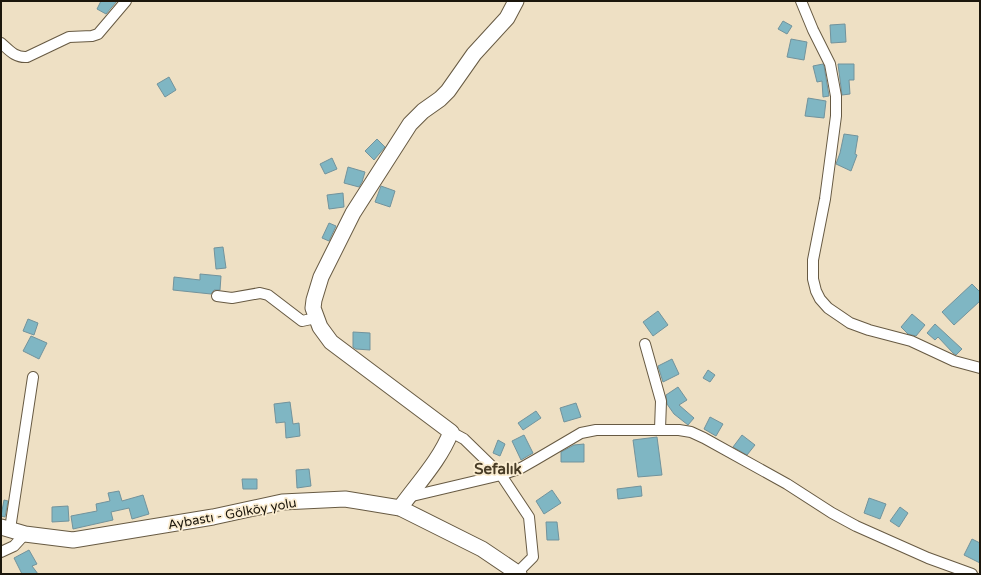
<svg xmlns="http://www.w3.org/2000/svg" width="981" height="575" font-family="'Varela Round',sans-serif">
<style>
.building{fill:#7fb6c3;stroke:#72939c}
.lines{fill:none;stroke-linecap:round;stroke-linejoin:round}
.street-casing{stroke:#675a43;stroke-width:12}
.secondary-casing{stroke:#675a43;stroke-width:17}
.street{stroke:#fff;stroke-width:10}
.secondary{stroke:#fff;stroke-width:15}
.labels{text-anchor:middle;stroke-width:3.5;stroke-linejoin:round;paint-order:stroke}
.street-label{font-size:13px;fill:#1b160c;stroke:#fbedd1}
.quarter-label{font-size:15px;font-weight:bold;fill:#483c26;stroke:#fbedd1}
</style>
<rect width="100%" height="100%" fill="#eee0c4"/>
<!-- building -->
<g class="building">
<path d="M101,1h16l-11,13 -9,-5z"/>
<path d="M783,21l9,5 -5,8 -9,-5z"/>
<path d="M845,24l1,18 -15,1 -1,-18z"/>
<path d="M791,39l16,3 -3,18 -17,-3z"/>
<path d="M823,64l1,2 5,30 -6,1 -1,-16 -5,1 -4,-16z"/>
<path d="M838,64h16v16h-5l1,14 -8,1z"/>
<path d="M169,77l7,13 -11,7 -8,-13z"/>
<path d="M808,98l18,3 -2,17 -19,-2z"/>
<path d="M844,134l14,2 -3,18 2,1 -6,16 -15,-7 4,-11z"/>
<path d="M377,139l8,8 -11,13 -9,-9z"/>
<path d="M332,158l5,11 -12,5 -5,-10z"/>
<path d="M348,167l17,5 -3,10 -3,5 -15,-4z"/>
<path d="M381,186l14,5 -5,16 -15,-5z"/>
<path d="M343,193l1,14 -15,2 -2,-14z"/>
<path d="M329,223l7,3 -7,15 -7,-3z"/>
<path d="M223,247l3,21 -10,1 -2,-21z"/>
<path d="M200,274l21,2 -1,14h-6l-3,4 -38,-4 1,-13 26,3z"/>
<path d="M972,284l8,8v9l-26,24 -12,-13z"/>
<path d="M658,311l10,14 -15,11 -10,-14z"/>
<path d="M912,314l13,11 -9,11 -8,-2 -7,-7z"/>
<path d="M28,319l10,4 -4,12 -11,-4z"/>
<path d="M935,324l27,25 -6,6 -3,-2 -15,-16 -3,3 -8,-7z"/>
<path d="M353,332l17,1v17l-14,-1 -3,-2z"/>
<path d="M31,336l16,7 -8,16 -16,-8z"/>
<path d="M672,359l7,15 -16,8 -5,-16z"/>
<path d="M708,370l7,5 -5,7 -7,-4z"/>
<path d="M678,387l9,13 -8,5 15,13 -6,7 -14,-11 -7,-10 -1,-9z"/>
<path d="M290,402l3,22 6,-1 1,13 -14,2 -1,-16 -9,1 -2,-19z"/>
<path d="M576,403l5,14 -17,5 -4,-14z"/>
<path d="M536,411l5,7 -18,12 -5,-7z"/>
<path d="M710,417l13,7 -7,12 -12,-7z"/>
<path d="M524,435l9,18 -12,7 -9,-19z"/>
<path d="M742,435l13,10 -8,10 -14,-8z"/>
<path d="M657,437l5,38 -24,2 -5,-37z"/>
<path d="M498,440l7,4 -5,12 -7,-3z"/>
<path d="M584,444v18h-23v-10l13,-7z"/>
<path d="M309,469l2,17 -14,2 -1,-18z"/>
<path d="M242,479h15v10h-14z"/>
<path d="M641,486l1,10 -24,3 -1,-10z"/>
<path d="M552,490l9,13 -17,11 -8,-13z"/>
<path d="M119,491l3,10 21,-6 6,19 -17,5 -3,-11 -18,4 2,8 -40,9 -2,-13 26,-5 -1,-7 14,-3 -2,-8z"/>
<path d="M869,498l17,6 -6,15 -16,-6z"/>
<path d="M4,500l4,1 -3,16 -4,-1z"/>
<path d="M68,506l1,15 -17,1v-15z"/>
<path d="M900,507l8,6 -9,14 -9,-6z"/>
<path d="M546,522h11l2,18h-12z"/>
<path d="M972,539l8,4v20l-16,-8z"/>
<path d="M29,550l8,14 -5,2 6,8h-16l-8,-16z"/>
</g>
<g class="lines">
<defs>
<g id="street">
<path d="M801,1l12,29 17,34 6,32v20l-11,83 -12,61v19l3,12 4,8 8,9 22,15 19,7 42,11 43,20 26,7"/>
<path d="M1,43c8,7 14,15 26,14l42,-20 23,-1 6,-2 28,-33"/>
<path d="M217,296l15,2 28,-5 8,2 34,26 14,-3"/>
<path d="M645,344l16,57 -1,28"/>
<path d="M451,432l13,7 37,36 28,42 4,40 -17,17"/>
<path d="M408,497l93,-22 20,-7 14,-8 46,-27 15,-3h83l12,2 13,6 83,46 45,29 24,13 72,32 44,16"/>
<path d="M10,529l23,-152"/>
<path d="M1,552l13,-6 11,-12"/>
</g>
<g id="secondary">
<path d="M400,508c18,-25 40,-48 51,-76l-120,-90 -11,-15 -7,-19 1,-8 7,-23 32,-64 57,-89 13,-13 17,-12 8,-8 26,-37 33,-36 9,-17"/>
<path d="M1,527l24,7 48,6 140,-23 69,-15 63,-3 55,9 82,41 37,25"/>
</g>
</defs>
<!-- street casing -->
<use href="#street" class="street-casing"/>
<!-- secondary casing -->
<use href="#secondary" class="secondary-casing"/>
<!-- street -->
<use href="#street" class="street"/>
<!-- secondary -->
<use href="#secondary" class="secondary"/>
</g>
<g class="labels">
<!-- street labels -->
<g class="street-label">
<text transform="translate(232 513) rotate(-10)" y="5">Aybastı - Gölköy yolu</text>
</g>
<!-- quarter labels -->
<g class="quarter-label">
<text x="498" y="474">Sefalık</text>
</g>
</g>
<!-- border -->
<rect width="981" height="575" fill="none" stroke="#1b160c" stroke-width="4"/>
</svg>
